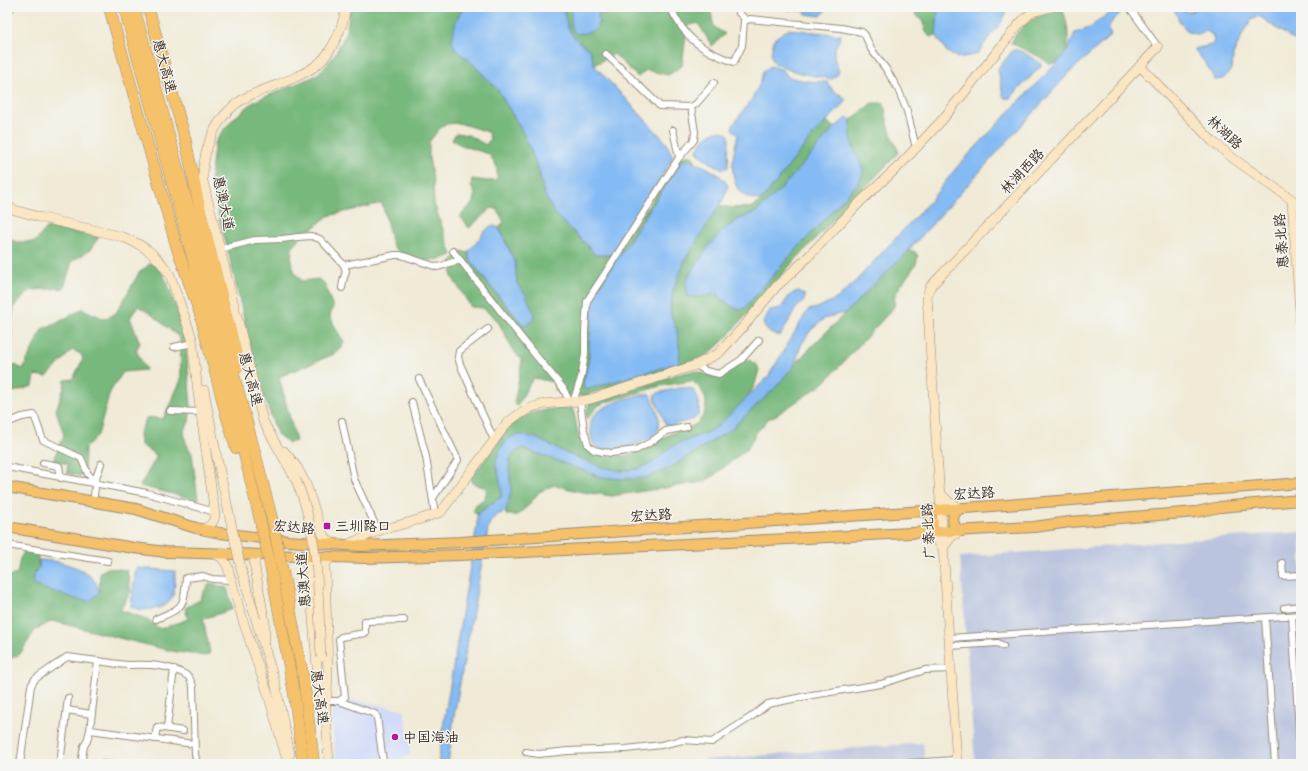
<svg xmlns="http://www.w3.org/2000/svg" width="1308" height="771" font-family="Kalam,'LXGW WenKai TC',sans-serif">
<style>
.built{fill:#d0daf9}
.industrial{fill:#bac4de}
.green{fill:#94d891;stroke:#688158}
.forest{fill:#77b87b;stroke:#59714c}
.water{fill:#85bbf4;stroke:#607289}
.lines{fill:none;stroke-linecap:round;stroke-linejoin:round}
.street-casing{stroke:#968a7a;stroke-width:8}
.secondary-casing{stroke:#968a7a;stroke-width:10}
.primary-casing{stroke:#968a7a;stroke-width:12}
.highway-casing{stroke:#968a7a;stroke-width:12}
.street{stroke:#fff;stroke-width:6}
.secondary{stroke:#fbe6c4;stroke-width:9}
.primary{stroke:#f5c16b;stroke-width:10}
.highway{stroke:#f5c16b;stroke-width:11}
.secondary-bridge-casing{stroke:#968a7a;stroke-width:10;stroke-linecap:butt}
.highway-bridge-casing{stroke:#968a7a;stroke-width:12;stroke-linecap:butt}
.secondary-bridge{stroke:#fbe6c4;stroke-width:9}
.highway-bridge{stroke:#f5c16b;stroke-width:11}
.poi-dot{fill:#b5179e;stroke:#f6f6f2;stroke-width:1.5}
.labels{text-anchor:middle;stroke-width:3;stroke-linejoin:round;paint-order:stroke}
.street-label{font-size:14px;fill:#3b2a1e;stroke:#f6f6f2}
.poi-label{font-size:14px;fill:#3b2a1e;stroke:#f6f6f2;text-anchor:start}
</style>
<rect width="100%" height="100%" fill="#f6f6f2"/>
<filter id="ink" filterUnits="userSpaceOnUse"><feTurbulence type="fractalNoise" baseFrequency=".025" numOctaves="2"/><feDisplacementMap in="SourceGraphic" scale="8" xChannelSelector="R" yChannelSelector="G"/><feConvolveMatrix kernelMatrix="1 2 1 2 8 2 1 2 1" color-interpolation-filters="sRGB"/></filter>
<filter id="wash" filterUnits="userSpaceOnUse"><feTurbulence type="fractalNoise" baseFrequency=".012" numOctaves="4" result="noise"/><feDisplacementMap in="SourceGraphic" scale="16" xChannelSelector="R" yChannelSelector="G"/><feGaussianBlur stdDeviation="0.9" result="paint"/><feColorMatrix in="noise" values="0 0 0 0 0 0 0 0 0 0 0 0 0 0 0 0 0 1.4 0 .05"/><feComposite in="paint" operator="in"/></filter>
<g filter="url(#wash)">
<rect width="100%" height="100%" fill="#f0ead6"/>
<!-- built -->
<path class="built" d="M350,699l54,11 7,44 -16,10h-59l-6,-64z"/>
<!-- industrial -->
<g class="industrial">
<path d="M1301,532v232h-326l-15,-207z"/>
<path d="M923,743l2,21h-221l-1,-4z"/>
</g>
<!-- green -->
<path class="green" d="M106,756l29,4 -1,4h-29z"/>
<!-- forest -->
<g class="forest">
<path d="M349,7h116l-3,2 -5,42 11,8 30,31 27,46 14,35 5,23 11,20 33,32 7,9h16l3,2 66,-99 10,-3 4,3 2,5 -7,-3 -7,2 -91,141 1,15 -3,25v15l-6,26 2,6 92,-60c-3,-7 -6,-13 -7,-20 -2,-28 33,-82 49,-105 10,4 22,2 32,3l11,-8 51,-65 14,-14 7,7 -53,61 -15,14 -10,9 -19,8 -15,11 -13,15 -20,29 -3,8 7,14 16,-3h9l5,7 23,6 37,-43 74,-80 5,-8 1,-6 -10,-23 -3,-16 1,-11 21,-17h12c3,19 6,32 15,49l-15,16 -87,90 -73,82 -15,14 -27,11 -99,31 -16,-1 -11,-4 -3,-9 -20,-4 -16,28 -3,-3 8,-42 -10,-12 -14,-28 -15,-13 -12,-1 -19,-30 -1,-15 10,-11 7,2c1,12 44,59 55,72l3,-29 -9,-12c0,-22 -8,-37 -18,-56l5,-6 -7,-13 -6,-1 -22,20 -9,-12 12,-12 3,-10 -4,-8 1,-7 15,2 10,-1v-13l-8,-13 -26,-8 -11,-6 4,-7 12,2 18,10 4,-6 -2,-7 -29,-9 -12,1 -7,4 -11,14v16l4,22 1,24 18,51 -11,4 -18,2 -23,-9 -7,-5 -11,-44 -54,13 -15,12 -8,3 -13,18 -1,12 4,12 7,8 16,-2 6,4 9,24 -3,9 7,15 7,10 -3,8 -7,5 -55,23 17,64 -7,2 -12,-9 -19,-56 -29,-123 -17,-66 -1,-15 2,-19 2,-12 6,-10 13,-15 21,-17 60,-25 12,-11 9,-13 9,-17 4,-18z"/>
<path d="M564,7h8v17h27l-1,-17h112l4,20 11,7 -13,12 -14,-23 -11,3 -5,40 -14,9 -22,-5 -8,7 -24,-23 -20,11 -4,-15c-19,-12 -24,-21 -26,-43z"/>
<path d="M907,7h29l2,3 -2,25 -6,2 -4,-5 -4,-12z"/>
<path d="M1062,8c6,13 11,44 -3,53 -2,2 -6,2 -9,3l-10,-7 -29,-14c11,-24 28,-26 51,-35z"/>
<path d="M47,227l52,10 -10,14 -17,10 -8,27 -33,2 -16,15 -4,20 1,19 -5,9v-115l10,4h18z"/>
<path d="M908,251h6l4,5 -2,8 -21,30 -1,13 -8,9 -62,67 -46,31 -10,5 -12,14 -8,15 -36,29 -10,5 -90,14 -30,-4 -28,-7 -15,7 -11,14 -11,9h-11c-1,-7 3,-14 4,-22 2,-12 -6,-31 4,-41 2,-2 6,-3 9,-4l78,29 21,2 23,-1 25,-10 61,-39 44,-41 33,-38z"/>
<path d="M152,262l9,9 7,13 17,49 6,73 -2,16 -5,8 2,13 6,11 6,46 -58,-14 17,-30 -17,-12 -1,-10 8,-17 16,2 18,-39 -1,-42 -29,-24 -13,-8 -8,12 10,25 -4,7 10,20 -23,2 -13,20 -12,43 -13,13 -1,29 -17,-4 1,-9 -15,-4 11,-25 -8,-25 8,-22 1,-8 8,-1 10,-20 -2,-5 -9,-4 -25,27 -12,-2 -2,11 -26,8v-33l16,8 19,-40 15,-6 25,-14 23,10 11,-6 23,-40z"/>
<path d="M747,359l10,6 2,5 -5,17 -8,12 -29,28 -14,7 -30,12 -21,17 -15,6 -16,2 -19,-4 -38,-15 -26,-13 -14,-4 -28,29 6,26 -1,7 -24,17 -3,-2v-6c7,-5 14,-8 12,-18l-14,-5 -1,-5 37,-50c16,-17 41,-20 64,-20 6,13 3,30 14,40 4,4 10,6 16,7 31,6 43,-9 68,-21 8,-4 19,-5 26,-10 2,-1 4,-4 6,-7 9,-13 2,-28 -10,-36l-32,5 -50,15 -11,4 -12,14 -1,-5 3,-10 86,-29 18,-4 21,5h7z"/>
<path d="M25,550l12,2 2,15 -4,4 -2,13 43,15 23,-7 1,-20 8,-4 19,2 4,22 -11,18 27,9 13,10 28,-10 -3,-11 15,-8 3,-7 7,-10 17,5 6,21 -30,10 7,34 -5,3 -34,-5 -119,-30 -17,9 -15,24 -13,6v-85l3,1 7,-2 3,-15z"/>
</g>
<!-- water -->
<g class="water">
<path d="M465,7h99c2,22 7,31 26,43l4,15 72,77 7,15 -45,76 -17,22h-16l-7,-9 -33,-32 -11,-20 -5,-23 -14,-35 -27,-46 -30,-31 -11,-8 -5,-8c1,-10 4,-30 13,-36z"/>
<path d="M572,7h26c2,21 1,25 -22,27 -7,-6 -5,-19 -4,-27z"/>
<path d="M785,7h45h-2l-7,9 -15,-2 -2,-3 -15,-1 -3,-1z"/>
<path d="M936,7h70c1,12 -8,19 -15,28 -5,6 -9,12 -13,19l-20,4 -11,-6 -11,-17 2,-25z"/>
<path d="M1115,7h3l5,4c-7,7 -19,14 -12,24l-41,37 -164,181 -61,60 -9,2 -12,4 -13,11 -10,15 -7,21 -19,22 -44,41 -61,39 -25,10 -23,1 -21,-2 -78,-29 -9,4 -4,7 -1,9 2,23 -5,20 -11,5 -6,8 -35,192 -6,48h-10l7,-49 32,-190v-11l24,-17 1,-7 -6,-26 1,-7 4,-9 8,-10 6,-3h9l14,4 26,13 38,15 19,4 16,-2 15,-6 20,-17 31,-12 14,-7 51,-50 40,-67 9,-2 21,-10 16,-15 77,-83 26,-33 73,-77 29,-29 8,-10 8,-18 17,-6 5,-6 6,-3z"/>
<path d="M1198,7c4,0 9,-1 13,0 10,2 13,9 24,2l-1,-2h67v38l-42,-29 -8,4 -7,11 -11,24 -1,14 -9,10 -8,1 -9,-16 -12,-15 18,-4 2,-4 -1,-5 -6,-5 -9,3 -9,-1 -9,-11 -6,-13 17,3z"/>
<path d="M788,29l53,6c-1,5 -4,8 -6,13 -3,8 1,16 4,23l-2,4 -5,4c-12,-2 -51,-8 -59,-18 -4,-6 0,-15 1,-22z"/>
<path d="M1013,50c9,-1 18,8 26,12l2,2 -1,3 -30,31h-5l-2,-3 -5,-26z"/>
<path d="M771,66l12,4 5,7 18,4 21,1 7,10 7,3 4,3v5l-32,32 -51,65c-37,0 -31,-41 -24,-65l-6,-6 1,-4c12,-17 27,-33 30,-54z"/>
<path d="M848,117l3,3 -1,11 3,16 10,23 -1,6 -5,8 -74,80 -37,43 -5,3c-10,-3 -16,-8 -23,-16 -9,0 -21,5 -30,2l-2,-13 3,-8 20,-29 13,-15 15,-11 19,-8 10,-9 15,-14 53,-61z"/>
<path d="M716,131c5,0 10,0 13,5l-1,31 -5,2 -15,-8 -11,-9c1,-10 11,-17 19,-21z"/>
<path d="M689,160c13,5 33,13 39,26l-4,12 -38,60 -13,32 -3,18 1,9 6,13 3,23 -1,10 -94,27 -2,-6 6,-26v-15l3,-25 -1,-15 4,-10 83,-127 4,-5z"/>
<path d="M492,225l7,3 16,34 2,22 9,11 8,19 -1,5 -4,5 -6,1 -38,-45 -16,-22v-8l8,-8 6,-9z"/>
<path d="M799,291l3,2 3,3 -1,5 -8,7 -15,27c-10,1 -15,-4 -18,-12l7,-13 11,-2c5,-7 9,-16 18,-17z"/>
<path d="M680,388c4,0 10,-1 13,2 7,6 7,18 5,25l-4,4 -25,7 -3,-1 -11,-26v-4l2,-2z"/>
<path d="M648,394l3,1c3,9 10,22 8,32 -3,16 -49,28 -62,20 -5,-3 -6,-10 -6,-16 -1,-5 -1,-10 2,-14 10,-14 40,-21 55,-23z"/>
<path d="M39,560c17,0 44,6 55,20 3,4 4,8 5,12l-8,9 -15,-2 -40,-13 -3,-2c-2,-7 2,-12 6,-17z"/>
<path d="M136,568l39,3c0,20 1,35 -23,38 -8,1 -14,2 -21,-3z"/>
</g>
</g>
<g filter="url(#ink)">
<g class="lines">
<defs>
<g id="street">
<path d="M670,7c15,32 32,44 64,55l8,-16 2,-25 6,-2 91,9 21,4 3,3 6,14 15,20 12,20 9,22 9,37"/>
<path d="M738,7l1,6 7,7"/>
<path d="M1129,7l29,40"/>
<path d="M606,54l54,52 31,1 5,-3 18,-21"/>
<path d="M673,130l6,27"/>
<path d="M220,249l35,-9 27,-1 16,-2 13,-1 9,3 24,26 2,6 -3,10 -1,7"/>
<path d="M453,251l79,100 31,37 7,15"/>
<path d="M344,265l51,-10h6l36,12c10,-1 13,-7 24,-6"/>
<path d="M488,329l-29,22 -1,6 2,7 34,76"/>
<path d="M174,347l19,-4"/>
<path d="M696,365l10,6 13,3 22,-14 18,-20"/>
<path d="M419,379l39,81 -25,38"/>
<path d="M412,402l14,55 9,57"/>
<path d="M573,402l8,-24 4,-24v-23l2,-30 17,-26 74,-116 16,-19 1,-8 -4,-25"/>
<path d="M580,402l4,28 4,15 6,5 9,2 9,1 24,-3 15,-8 15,-11 21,-4"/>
<path d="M170,411l31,1"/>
<path d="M342,421l12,58 24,52"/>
<path d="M7,423l15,-6 12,-2 9,25 38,18 7,16 7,7"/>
<path d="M43,463l16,3 2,12"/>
<path d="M7,467l140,26 68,19"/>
<path d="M93,502l2,-14 -1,-5 7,-19"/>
<path d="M7,538l2,-11"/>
<path d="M7,545l101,16"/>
<path d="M1282,563l1,13 18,-1"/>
<path d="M1284,608l17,-2"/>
<path d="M1292,616l9,148"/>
<path d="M1265,618l10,146"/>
<path d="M156,619c27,-12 28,-10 30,-41l17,-2 9,3 19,1"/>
<path d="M949,638l352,-23"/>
<path d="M949,646l49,-3 5,3"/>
<path d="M326,701h13l36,13 2,3 6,45 -1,2"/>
<path d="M339,701l6,-4 -6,-58 2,-2 24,-4v-12l39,-1"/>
<path d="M67,710l24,4"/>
<path d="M167,728l7,-59"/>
<path d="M155,739l2,-12 26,4"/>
<path d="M194,744l-104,-14 8,-69c10,1 21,4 31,4 21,-1 43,0 60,12l4,9 2,68 2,10"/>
<path d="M526,752l13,2 29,-3 58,-2 35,-4 22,-5 29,2 39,-25 17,-13 44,-9 69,-11 44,-14 26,-1"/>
<path d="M20,764l11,-78 4,-7 32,-22 31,4"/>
<path d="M60,764l8,-66"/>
<path d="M81,764l3,-18 3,-5 3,-11"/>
<path d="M894,764l62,-4"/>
</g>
<g id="secondary">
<path d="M7,9l4,-2"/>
<path d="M1140,66l72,75 22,18 67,47"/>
<path d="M1292,201l9,125"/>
<path d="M7,206l8,4 24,7 84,20c22,9 34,18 47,38l22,63 6,55 17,122c-1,9 -7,14 -17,14"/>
<path d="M204,390l13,68"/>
<path d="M284,451l13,16 9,17 17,51 7,7 6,2"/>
<path d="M296,480l-33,-59 -60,-240c-1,-35 15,-71 48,-86 22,-10 48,-16 67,-31 15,-13 25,-37 28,-57"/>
<path d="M939,492l10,10 12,6"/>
<path d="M926,533l9,5 8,10 8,-11 10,-6"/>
<path d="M346,545l32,-14 43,-12 20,-7 66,-89c11,-9 24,-17 38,-19 16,-2 31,-1 46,-5l105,-34 23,-12 24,-26 33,-40 29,-27 56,-59 39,-36 43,-46 77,-96 12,-11 20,-5"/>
<path d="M212,553l9,4 6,8 16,56 25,73 20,70"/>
<path d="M261,554l-5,3 -2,6 11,60v17"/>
<path d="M296,556l8,4 5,8 9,111 4,17 4,5"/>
<path d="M256,620l19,62 15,72"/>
<path d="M325,696l4,68"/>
<path d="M326,701l1,-7 1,-20 -3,-109 4,-6 6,-2"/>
<path d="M957,764l-30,-468 3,-9 228,-240"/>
</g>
<g id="primary">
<path d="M7,487l129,22 60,19 24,5 68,8 72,5 101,-4 463,-31 377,-28"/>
<path d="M924,511l5,3 4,8 -3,7 -4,4"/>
<path d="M7,527l127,21 32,4 199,6 95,-3 574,-28 36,-5 126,-10 24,-5 81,-7"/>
<path d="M961,531c-11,-5 -10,-18 0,-23"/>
</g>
<g id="highway">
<path d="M109,7l68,241 23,66 26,100 10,34"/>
<path d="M124,7l105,384 32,133"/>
<path d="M134,7l123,453 16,63"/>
<path d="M148,7l37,131 15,72 39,156"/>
<path d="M281,563l23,118 10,83"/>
<path d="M270,564l24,129 9,71"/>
</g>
</defs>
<!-- street casing -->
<use href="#street" class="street-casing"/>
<!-- secondary casing -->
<use href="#secondary" class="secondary-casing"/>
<!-- primary casing -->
<use href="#primary" class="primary-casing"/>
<!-- highway casing -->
<use href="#highway" class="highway-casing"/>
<!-- street -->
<use href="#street" class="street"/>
<!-- secondary -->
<use href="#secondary" class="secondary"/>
<!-- primary -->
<use href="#primary" class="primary"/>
<!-- highway -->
<use href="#highway" class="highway"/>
<defs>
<g id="secondary-bridge">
<path d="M217,458l24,111 15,51"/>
<path d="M296,480c24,55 22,117 25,177"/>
</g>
<g id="highway-bridge">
<path d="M273,523l8,40"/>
<path d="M261,524l9,40"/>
</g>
</defs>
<!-- secondary-bridge casing -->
<use href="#secondary-bridge" class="secondary-bridge-casing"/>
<!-- highway-bridge casing -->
<use href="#highway-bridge" class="highway-bridge-casing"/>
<!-- secondary-bridge -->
<use href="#secondary-bridge" class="secondary-bridge"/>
<!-- highway-bridge -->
<use href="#highway-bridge" class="highway-bridge"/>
</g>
</g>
<!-- markers -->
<g class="poi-dot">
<rect x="323" y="522" width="8" height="8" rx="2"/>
<circle cx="395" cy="737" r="4"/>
</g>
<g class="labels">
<!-- street labels -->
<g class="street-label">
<text transform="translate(165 66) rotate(75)" y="5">惠大高速</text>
<text transform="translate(1225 132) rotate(43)" y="5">林湖路</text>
<text transform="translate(1022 171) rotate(-47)" y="5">林湖西路</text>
<text transform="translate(224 203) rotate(78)" y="5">惠澳大道</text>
<text transform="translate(1281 241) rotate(-94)" y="5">惠泰北路</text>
<text transform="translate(251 379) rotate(75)" y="5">惠大高速</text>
<text transform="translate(974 493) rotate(-4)" y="5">宏达路</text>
<text transform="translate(651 515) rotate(-4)" y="5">宏达路</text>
<text transform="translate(294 527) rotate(5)" y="5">宏达路</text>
<text transform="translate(928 531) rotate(-93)" y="5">广泰北路</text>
<text transform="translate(303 580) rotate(-94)" y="5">惠澳大道</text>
<text transform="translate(320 697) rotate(82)" y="5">惠大高速</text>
</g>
<!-- poi labels -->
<g class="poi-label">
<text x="335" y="531">三圳路口</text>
<text x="403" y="742">中国海油</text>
</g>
</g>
<!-- margin -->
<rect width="1308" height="771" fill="none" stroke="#f6f6f2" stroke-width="24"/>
</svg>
